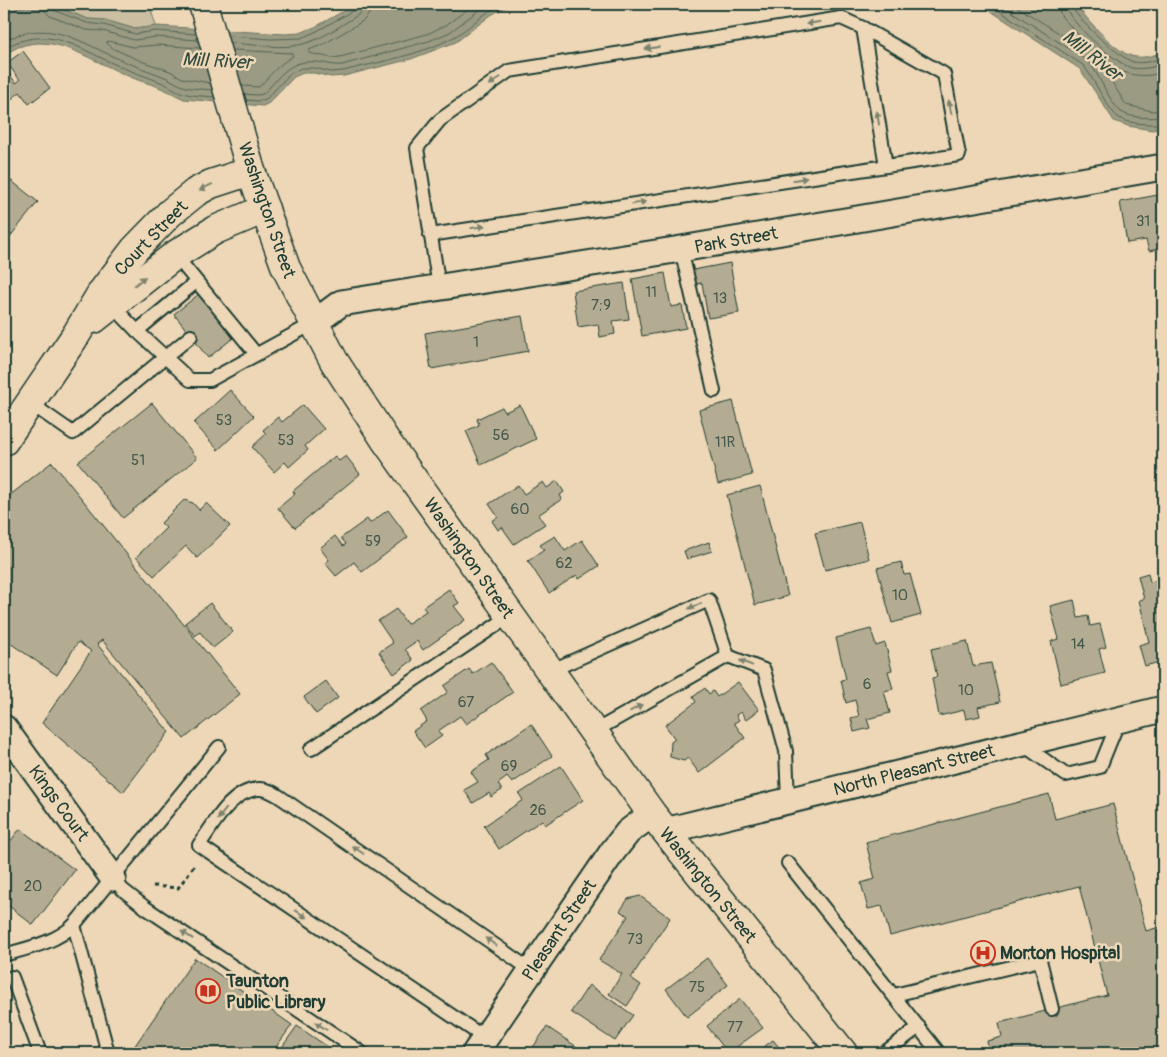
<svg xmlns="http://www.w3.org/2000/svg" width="1167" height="1057" font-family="Pangolin,sans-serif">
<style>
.green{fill:#cbbea1;stroke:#757e6a}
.water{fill:#9b9b83;stroke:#697563}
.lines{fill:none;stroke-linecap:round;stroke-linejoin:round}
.shore{stroke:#516354;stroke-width:1}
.building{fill:#b4ac92;stroke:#1f3d34}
.service-casing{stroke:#1f3d34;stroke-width:16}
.minor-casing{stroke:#1f3d34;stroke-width:29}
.secondary-casing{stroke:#1f3d34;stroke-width:31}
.path{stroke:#1f3d34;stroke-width:3;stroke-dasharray:4 4;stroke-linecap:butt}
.service{stroke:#edd7b6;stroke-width:12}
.minor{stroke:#edd7b6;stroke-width:25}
.secondary{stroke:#edd7b6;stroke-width:28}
.oneway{fill:#7c826e}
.labels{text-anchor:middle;stroke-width:5;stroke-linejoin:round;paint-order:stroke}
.number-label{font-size:15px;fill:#44594c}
.street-label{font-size:18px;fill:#1f3d34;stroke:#edd7b6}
.poi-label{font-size:18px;font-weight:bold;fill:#1f3d34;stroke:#edd7b6;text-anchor:start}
.water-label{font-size:19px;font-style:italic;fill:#324b40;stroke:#edd7b6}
</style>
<rect width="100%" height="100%" fill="#edd7b6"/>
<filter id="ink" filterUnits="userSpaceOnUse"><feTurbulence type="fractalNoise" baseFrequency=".02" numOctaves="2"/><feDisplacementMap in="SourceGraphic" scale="10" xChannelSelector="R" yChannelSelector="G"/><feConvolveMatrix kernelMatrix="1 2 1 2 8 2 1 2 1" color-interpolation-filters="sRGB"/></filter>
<g filter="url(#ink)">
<!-- green -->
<g class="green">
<path d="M4,4h28l-28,9z"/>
<path d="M49,4h100l7,22 -21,3 -30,-9 -17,-1z"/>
</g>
<!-- water -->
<g class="water">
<path d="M32,4h17l39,15 17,1 30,9 21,-3 129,8 15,-1 15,-6 41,-23h155l-20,11 -35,27 -45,17 -67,17 -13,1 -17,-4h-11l-9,4 -25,26 -6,3 -79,-7c-7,-3 -13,-7 -21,-10 -8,-4 -17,-6 -25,-9 -10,-4 -20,-8 -29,-13 -35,-16 -68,-38 -105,-12v-42z"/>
<path d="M980,4h95c13,15 41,51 61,53 10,1 19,-2 27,-5v76l-11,2 -24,-4 -14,-5 -34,-52z"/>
</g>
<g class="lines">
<!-- shore -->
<g class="shore">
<path d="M44,4l1,7 5,5 36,14 17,1 31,9 22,-3 42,3"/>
<path d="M50,4l3,6 34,13 17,2 31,9 21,-3 40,3"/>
<path d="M371,4l-2,10 -6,7 -39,23 -15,6v3l23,5 8,-1 87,-23 19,-9 29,-21"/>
<path d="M989,4l94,61c10,12 25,45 35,52 11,8 32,7 45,7"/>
<path d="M1000,4l88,57c12,14 20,39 32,50 10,8 31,7 43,6"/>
<path d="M1013,4l71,45h3l1,-4 -27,-29 -3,-12"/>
<path d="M1065,4c1,16 51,60 67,64 10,2 22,-1 31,-4"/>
<path d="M1071,4c2,13 48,53 62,58 9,2 22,-1 30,-5"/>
<path d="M228,36l43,3 30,-1 16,-7 37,-21 3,-6"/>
<path d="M4,41c42,-22 70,-3 108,15 17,8 35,14 53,21 7,3 13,8 21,10 8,2 18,2 26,3"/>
<path d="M230,43c23,1 51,7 73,1 20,-5 38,-19 55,-29l4,-5 1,-6"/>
<path d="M4,48c43,-23 69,-3 108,15 17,8 34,13 51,20 7,3 13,8 20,10 10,3 21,3 31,4"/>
<path d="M200,48l-43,-3 -24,2 -25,-6 -2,2 8,6 27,12 29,10 12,7 28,5"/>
<path d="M232,50l59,3 2,2 -1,2c-15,8 -22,19 -33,30l-17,-1"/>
<path d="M1163,72c-22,8 -43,2 -61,-13l-3,2 27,44 26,6 11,-1"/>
<path d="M244,94l13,1 6,-1c17,-16 24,-34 51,-32 10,0 18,4 28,3l87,-24 21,-9 37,-28"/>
<path d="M246,100l11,1 9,-2 24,-25 11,-6h14l16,4 12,-1c35,-9 79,-16 111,-34 16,-9 29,-24 47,-33"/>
</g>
</g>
<!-- building -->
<g class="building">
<path d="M23,51l27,37 -21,16 -9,-12 -16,13v-38l12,16 4,-3 -13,-17z"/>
<path d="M4,175l34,27 -34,42z"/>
<path d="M1163,194v54l-14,3 -3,-11 -19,3 -7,-41z"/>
<path d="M730,263l9,50 -31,5 -6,-35 -7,1 -2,-14z"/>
<path d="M665,273l6,34 11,-2 4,23 -44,8 -10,-57z"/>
<path d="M624,283l5,36 -16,2 2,13 -15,3 -2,-13 -20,3 -5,-36z"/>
<path d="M199,294l34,44 -25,20 -34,-44z"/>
<path d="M522,316l6,35 -97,18 -6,-36z"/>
<path d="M230,390l24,26 -36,34 -24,-27z"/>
<path d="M733,401l19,74 -34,9 -19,-74z"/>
<path d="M152,403l45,55 -74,60 -45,-56z"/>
<path d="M303,405l21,24 -19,17 3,4 -19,17 -4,-5 -11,10 -22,-25 14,-13 -3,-4 15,-13 4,5z"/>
<path d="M520,405l16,34 -55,26 -15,-34 13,-6 -2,-6 25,-12 3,5z"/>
<path d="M335,456l4,5 7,-5 14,18 -65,54 -17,-20 17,-14 -2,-3z"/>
<path d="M52,462l188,232 -56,45 -82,-99 -5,4 72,88 -46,60 -81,-69 49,-72 -13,-9 -21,33 -53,-36v-139z"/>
<path d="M557,481l7,11 -4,3 2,4 -24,16 7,9 -31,20 -12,-17 -4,3 -6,-9 6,-4 -9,-13 29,-19 6,9 19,-12 4,6z"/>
<path d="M760,486l28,110 -33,9 -28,-110z"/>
<path d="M184,500l9,3 6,7 7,-7 24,23 -33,32 -11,-12 -32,30 -18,-19 30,-29 -5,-5z"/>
<path d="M388,510l20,27 -46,35 -8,-10 -18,14 -11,-13 4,-3 -9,-12 15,-12 8,10 3,-2 -5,-6 26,-19 3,4z"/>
<path d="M860,522l9,37 -44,11 -10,-37z"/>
<path d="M555,536l10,15 17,-11 17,26 -20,13 -2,-4 -28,18 -21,-32 16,-11 -4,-5z"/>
<path d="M709,542l3,9 -25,8 -3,-8z"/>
<path d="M901,562l3,13 6,-1 11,41 -29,8 -15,-55z"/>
<path d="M1148,573l2,9 13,-3v82l-18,5 -6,-21 10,-3 -10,-42 5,-1 -6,-23z"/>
<path d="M449,589l10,14 -5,3 11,14 -42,30 -6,-9 -12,8 8,11 -19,14 -15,-22 14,-9 -15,-22 18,-12 11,15 19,-13 -3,-4z"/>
<path d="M1074,600l4,18 10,-2 2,10 10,-2 6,23 -7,2 6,24 -44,11 -10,-43 8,-2 -9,-33z"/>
<path d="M210,603l23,29 -20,16 -13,-16 -5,4 -10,-13z"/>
<path d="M871,629l5,17 9,-3 7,27 -4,1 5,18 -9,2 6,22 -23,6 3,9 -16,4 -3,-14 8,-2 -4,-16 -9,3 -5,-23 5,-1 -10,-41z"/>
<path d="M967,641l6,25 18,-3 9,39 -22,5 2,9 -14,3 -2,-9 -25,6 -7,-38 5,-1 -6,-28z"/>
<path d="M491,662l22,30 -47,32 -6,-8 -22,15 4,5 -17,12 -12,-17 14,-10 -6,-10 27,-19 -4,-6 25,-17 4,5z"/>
<path d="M326,681l12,17 -22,16 -12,-17z"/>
<path d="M738,682l21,28 -13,10 -5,-8 -5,3 3,5 -5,3 11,15 -46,35 -11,-15 -4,3 -14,-4 1,-15 4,-3 -10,-14 31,-23 -3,-5 12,-9 4,6 4,-3 4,6z"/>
<path d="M531,724l21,32 -40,27 -5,-6 -9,7 4,6 -11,7 -2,-4 -16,10 -9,-13 14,-8 -7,-10 18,-12 -3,-5z"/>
<path d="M561,766l22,34 -38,25 -3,-5 -43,29 -15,-23 39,-26 -4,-6z"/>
<path d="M1049,794l6,25 58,-15 33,127 17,-5v127h-173l-3,-12 15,-4 -3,-14 108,-28 -28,-109 -189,50 -8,-30 -14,3 -7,-26 14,-4 -9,-37z"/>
<path d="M20,829l55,41 -42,55 -29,-23v-53z"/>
<path d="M640,896l30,22 -39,60 10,7 -14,21 -18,-12 13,-20 -23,-14 29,-44 -8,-5 8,-12z"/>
<path d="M195,958l97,67 -16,22 4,3 17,-24 31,21 -5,6h-179l-10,-6z"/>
<path d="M707,958l21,27 -41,32 -21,-28z"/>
<path d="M589,985l44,30 -18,26 -44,-29z"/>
<path d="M740,999l23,29 -35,25 -21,-27z"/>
<path d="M547,1027l39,26h-57z"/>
<path d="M773,1040l11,13h-28z"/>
</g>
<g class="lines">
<defs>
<g id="service">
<path d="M863,28l23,138"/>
<path d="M430,235l529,-80 -15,-81 -81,-46 -22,-10 -332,53 -69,49 -23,28 22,139"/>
<path d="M681,249l33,142"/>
<path d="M175,255l81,99"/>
<path d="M112,305l25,26 53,49h20l104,-57"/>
<path d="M137,331l59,-49"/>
<path d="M30,403l43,30 118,-97"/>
<path d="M728,656l36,14 22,81 2,50"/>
<path d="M550,671l159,-71 19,56 -135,76"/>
<path d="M1022,744l44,31 34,-8 19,-47"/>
<path d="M311,749l199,-133"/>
<path d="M788,863l151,190"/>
<path d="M113,878l10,12 23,18 216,145"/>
<path d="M74,925l34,128"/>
<path d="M4,955c24,-7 51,-12 70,-30l145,-178"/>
<path d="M12,977l28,76"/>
<path d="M894,995l146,-35 12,49"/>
<path d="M485,1038l-286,-193c14,-19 31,-54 59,-56 9,-1 18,5 25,10l248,171"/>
<path d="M884,1053l35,-26"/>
</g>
<g id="minor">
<path d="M314,323l27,-20 340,-54 482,-82"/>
<path d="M4,728l109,150"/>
<path d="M665,831l498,-122"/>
<path d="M475,1053l138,-202 15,-19 24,-18"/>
</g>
<g id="secondary">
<path d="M203,4l48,167 35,97 48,93 52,80 266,373 191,239"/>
<path d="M94,319l81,-64 40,-25 50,-21"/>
<path d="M4,441l72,-106 26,-43 33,-43 35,-36 26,-21 15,-8 40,-13"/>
</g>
</defs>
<!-- service casing -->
<use href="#service" class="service-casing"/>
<!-- minor casing -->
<use href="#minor" class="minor-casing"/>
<!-- secondary casing -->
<use href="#secondary" class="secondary-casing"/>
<!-- path -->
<path class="path" d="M153,886l25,2 16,-22"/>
<!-- service -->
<use href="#service" class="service"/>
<!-- minor -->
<use href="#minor" class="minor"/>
<!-- secondary -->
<use href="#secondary" class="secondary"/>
</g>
<!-- one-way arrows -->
<defs><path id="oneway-solid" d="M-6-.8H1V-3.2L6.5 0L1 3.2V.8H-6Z" transform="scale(1.25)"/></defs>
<g class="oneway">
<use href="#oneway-solid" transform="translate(813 23) rotate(171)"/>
<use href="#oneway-solid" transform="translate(652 48) rotate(171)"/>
<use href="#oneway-solid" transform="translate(495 81) rotate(145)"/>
<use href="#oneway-solid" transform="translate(950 107) rotate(-101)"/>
<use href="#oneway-solid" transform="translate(878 118) rotate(-99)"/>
<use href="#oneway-solid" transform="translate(800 179) rotate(-9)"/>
<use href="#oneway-solid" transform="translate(206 187) rotate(155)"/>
<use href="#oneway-solid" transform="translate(639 203) rotate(-9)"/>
<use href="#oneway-solid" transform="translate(478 227) rotate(-9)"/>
<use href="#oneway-solid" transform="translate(140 281) rotate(-39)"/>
<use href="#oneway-solid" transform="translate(695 606) rotate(156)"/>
<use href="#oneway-solid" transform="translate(746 663) rotate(-158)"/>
<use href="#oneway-solid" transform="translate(636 708) rotate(-29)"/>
<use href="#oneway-solid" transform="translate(222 814) rotate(128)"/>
<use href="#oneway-solid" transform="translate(358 850) rotate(-145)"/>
<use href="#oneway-solid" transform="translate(301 914) rotate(34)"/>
<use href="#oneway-solid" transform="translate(187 935) rotate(-146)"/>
<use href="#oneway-solid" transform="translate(491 942) rotate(-145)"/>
<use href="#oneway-solid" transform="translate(321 1026) rotate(-146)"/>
</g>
</g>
<!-- icons -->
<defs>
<symbol id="hospital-ring" viewBox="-11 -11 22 22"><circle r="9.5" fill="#edd7b6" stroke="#c8321e" stroke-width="1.5"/><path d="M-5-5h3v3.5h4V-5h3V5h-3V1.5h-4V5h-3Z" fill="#c8321e"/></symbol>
<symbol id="library-ring" viewBox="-11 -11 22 22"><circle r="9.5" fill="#edd7b6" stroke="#c8321e" stroke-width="1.5"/><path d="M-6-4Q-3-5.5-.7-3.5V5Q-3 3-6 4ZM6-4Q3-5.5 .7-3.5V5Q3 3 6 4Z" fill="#c8321e"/></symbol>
</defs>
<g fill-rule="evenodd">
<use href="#hospital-ring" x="969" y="939" width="28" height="28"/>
<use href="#library-ring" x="194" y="977" width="28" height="28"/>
</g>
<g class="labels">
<!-- number labels -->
<g class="number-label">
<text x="1143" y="226">31</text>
<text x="651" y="297">11</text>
<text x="720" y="303">13</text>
<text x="601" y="310">7;9</text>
<text x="476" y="347">1</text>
<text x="224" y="425">53</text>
<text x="501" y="440">56</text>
<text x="286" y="445">53</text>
<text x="725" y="447">11R</text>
<text x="138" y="465">51</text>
<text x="520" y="514">60</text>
<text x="373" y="546">59</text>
<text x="564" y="568">62</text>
<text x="900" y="600">10</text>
<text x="1078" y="649">14</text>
<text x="867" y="689">6</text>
<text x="966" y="695">10</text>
<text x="466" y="707">67</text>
<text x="509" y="771">69</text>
<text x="538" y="815">26</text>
<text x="33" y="891">20</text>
<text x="635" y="944">73</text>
<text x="697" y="992">75</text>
<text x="735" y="1032">77</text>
</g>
<!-- street labels -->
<g class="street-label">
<text transform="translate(267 210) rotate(71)" y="6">Washington Street</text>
<text transform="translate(151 238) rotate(-46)" y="6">Court Street</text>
<text transform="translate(736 240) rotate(-10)" y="6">Park Street</text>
<text transform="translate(469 558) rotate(55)" y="6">Washington Street</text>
<text transform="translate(914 770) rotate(-14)" y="6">North Pleasant Street</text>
<text transform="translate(59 803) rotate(54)" y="6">Kings Court</text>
<text transform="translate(708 885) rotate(51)" y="6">Washington Street</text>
<text transform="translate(559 930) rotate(-56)" y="6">Pleasant Street</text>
</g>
<!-- poi labels -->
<g class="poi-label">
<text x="1000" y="959">Morton Hospital</text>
<text x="226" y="987">Taunton<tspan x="226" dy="21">Public Library</tspan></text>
</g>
<!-- water labels -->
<g class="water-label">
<text transform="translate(1093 55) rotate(38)" y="7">Mill River</text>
<text transform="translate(217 60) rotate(3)" y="7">Mill River</text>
</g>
</g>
<!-- margin -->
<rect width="1167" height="1057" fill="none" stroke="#edd7b6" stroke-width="20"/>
<rect x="10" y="10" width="1147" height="1037" fill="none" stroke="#1f3d34" stroke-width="2" filter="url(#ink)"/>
</svg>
